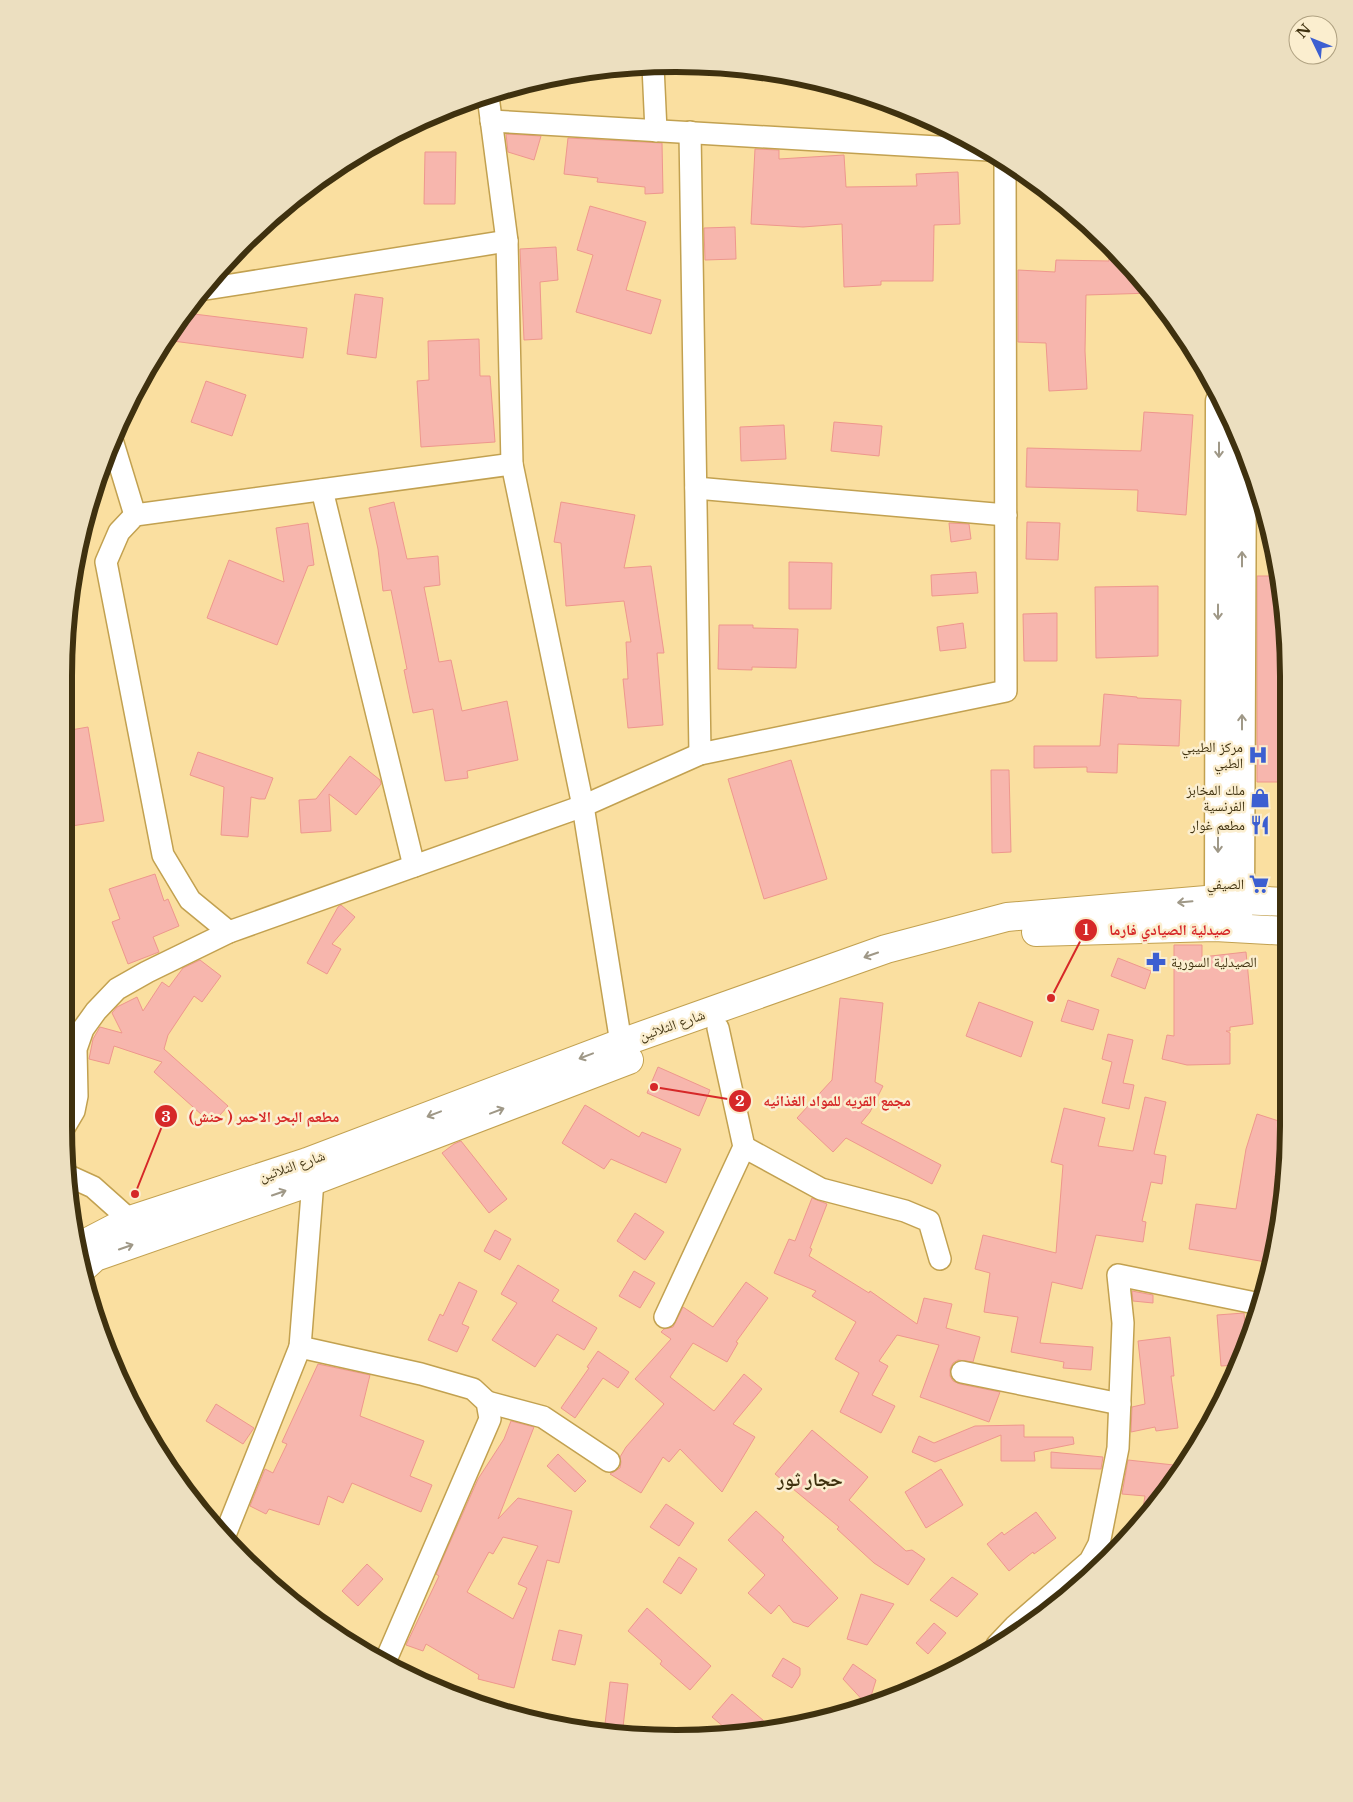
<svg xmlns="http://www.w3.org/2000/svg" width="1353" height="1802" font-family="'Libre Baskerville','Noto Naskh Arabic',serif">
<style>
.building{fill:#f7b6ad;stroke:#ee978d;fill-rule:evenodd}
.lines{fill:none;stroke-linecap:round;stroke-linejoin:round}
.minor-casing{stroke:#c2a150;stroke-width:24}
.tertiary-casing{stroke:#c2a150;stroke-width:29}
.secondary-casing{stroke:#c2a150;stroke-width:30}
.minor{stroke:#fff;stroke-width:21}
.tertiary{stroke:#fff;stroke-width:26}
.secondary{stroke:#fff;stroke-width:28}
.oneway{stroke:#9f9887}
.labels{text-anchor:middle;stroke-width:5;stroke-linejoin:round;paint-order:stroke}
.poi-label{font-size:14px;fill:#3f310f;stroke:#fbeecf;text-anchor:end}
.street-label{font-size:14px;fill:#3f310f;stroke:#fbeecf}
.district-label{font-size:19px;font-weight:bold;fill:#3f310f;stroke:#fbeecf}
.rim{fill:none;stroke:#3f310f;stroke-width:6}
.leader{fill:none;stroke:#d62828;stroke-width:2}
.callout-dot{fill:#d62828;stroke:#fbeecf;stroke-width:2}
.mark-label{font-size:15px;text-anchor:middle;font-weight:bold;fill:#fff}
.callout-label{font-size:15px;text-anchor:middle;font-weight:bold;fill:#d62828;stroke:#fbeecf;stroke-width:5;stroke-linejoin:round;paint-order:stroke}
</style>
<rect width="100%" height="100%" fill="#fadfa0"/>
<!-- building -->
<g class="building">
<path d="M506,134l35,2 -7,24 -26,-8z"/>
<path d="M568,138l94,5 1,50 -18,1v-7l-48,-5 1,-4 -34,-4z"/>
<path d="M755,149l24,1v9l65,-4 2,32 71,-1 -1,-12 42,-2 2,52 -26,1 -1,56h-52v4l-37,2 -2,-63 -39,3 -52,-3z"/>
<path d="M425,152h31l-1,52h-31z"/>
<path d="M590,206l56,16 -20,68 35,10 -10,34 -75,-22 17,-57 -16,-5z"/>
<path d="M735,227l1,32 -31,1 -1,-32z"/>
<path d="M1108,246l45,47 -67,2 -1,56 2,38 -38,2 -3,-48 -28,-1v-72l37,2 1,-12 53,1z"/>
<path d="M556,247l2,33 -18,2 2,57 -18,1 -4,-91z"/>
<path d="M355,294l28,4 -7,60 -29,-4z"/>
<path d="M186,313l121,15 -4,30 -138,-18z"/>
<path d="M479,339l1,37h10l5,66 -74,5 -4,-66 12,-1 -1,-39z"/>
<path d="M206,381l40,14 -14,41 -41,-14z"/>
<path d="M1144,412l49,3 -7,100 -49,-4 1,-21 -112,-3 1,-39 114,3z"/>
<path d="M834,422l48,4 -3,30 -48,-5z"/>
<path d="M784,425l2,34 -45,2 -1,-34z"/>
<path d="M394,502l13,57 31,-3 2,29 -16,2 15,75 12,-2 11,51 45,-10 11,59 -51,11 1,7 -23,3 -12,-72 -20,4 -9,-43 3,-1 -16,-79 -8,1 -5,-42 -9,-41z"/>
<path d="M561,502l74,13 -11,53 27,-2 13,87h-7l6,72 -35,3 -5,-49h5l-2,-37h5l-7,-41 -58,5 -5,-63 -7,-1z"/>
<path d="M1027,522l33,1 -2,37 -32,-1z"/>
<path d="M308,523l6,42 -6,1 -31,79 -70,-27 22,-58 55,22 -8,-54z"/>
<path d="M949,523l20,1 2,15 -20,3z"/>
<path d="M789,562l43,1 -1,46h-42z"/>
<path d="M976,572l2,21 -46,3 -1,-21z"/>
<path d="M1257,576h21l6,20v46h-1l2,140h-28z"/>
<path d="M1158,586v70l-62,2 -1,-71z"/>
<path d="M1057,613v48h-33l-1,-47z"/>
<path d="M963,623l3,25 -26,3 -3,-24z"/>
<path d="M719,625h34v3l45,1 -2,39 -44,-1v3l-34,-1z"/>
<path d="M1104,694l33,3v1l44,2 -2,46 -61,-2 -1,29 -30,-1v-5l-53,1v-22h66z"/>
<path d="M88,727l16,94 -39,6v-96z"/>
<path d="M198,752l75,26 -8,21h-6l-8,-2 -3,40 -27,-2 3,-48 -34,-12z"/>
<path d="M350,756l30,24 1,4 -25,31 -27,-21 2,37 -30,2 -2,-33 17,-1z"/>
<path d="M791,760l36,119 -63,20 -36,-120z"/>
<path d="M991,770h18l2,82 -19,1z"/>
<path d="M155,874l9,27 4,-2 11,27 -26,11 6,15 -31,12 -16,-42 8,-3 -11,-30z"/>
<path d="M341,905l14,12 -23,27 9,5 -14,25 -20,-11 31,-56z"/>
<path d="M1174,945h28v12l44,-5 7,72 -23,3v4h-4l4,2v31l-43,1 -25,-6 5,-24 7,1z"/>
<path d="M1118,958l33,13 -6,18 -34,-13z"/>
<path d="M200,960l21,16 -19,26 -8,-6 -26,39 -4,14 64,57 -16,18 -58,-52 8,-10 -48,-16 -5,18 -20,-5 4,-20 7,-12 22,6 -10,-20 5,-6 20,-10 6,14 19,-29 7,5 14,-19z"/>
<path d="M840,998l43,5 -8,79 8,4 -13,26 -9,11 80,42 -9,19 -86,-46 -13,14 -36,-34 35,-38z"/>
<path d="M1068,1000l31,10 -6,20 -32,-9z"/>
<path d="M979,1002l54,20 -12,35 -55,-21z"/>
<path d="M1108,1034l25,6 -10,43 11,2 -5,24 -27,-6 10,-41 -10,-3z"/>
<path d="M658,1067l52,23 -11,26 -52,-23z"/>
<path d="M1145,1097l21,5 -12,52 12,2 -4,28 -11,-2 -9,39 4,1 -3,20 -47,-7 -14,54 -30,-7 -12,61 53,4 -2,23 -28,-2 1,-6 -53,-10 7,-35 -34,-5 6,-39 -15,-4 8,-34 73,18 7,-88 -12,-3 13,-54 41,10 -7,28 35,5z"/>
<path d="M585,1105l54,32 3,-5 39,17 -15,34 -55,-24 -7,10 -42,-26z"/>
<path d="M1257,1114l31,10v9l-13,44 7,1 -6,34h-2l-8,50 -77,-13 7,-45 40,5 10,-60z"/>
<path d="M461,1141l46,58 -18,14 -47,-60 12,-9z"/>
<path d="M812,1198l15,6 -17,44 2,1 -3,7 60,37 1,-2 47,33 7,-26 28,6 -6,24 34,9 -7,25 -15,-2 -5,3 -3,6v7l3,5 7,3 40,8 -11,30 -69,-25 19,-52 -42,-10 -18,26 9,5 -16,29 23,11 -14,27 -41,-21 19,-39 -24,-14 21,-37 -44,-26 4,-5 -42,-18 15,-34 6,2z"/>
<path d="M635,1213l29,19 -19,28 -28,-19z"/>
<path d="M495,1230l16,9 -11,21 -16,-9z"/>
<path d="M518,1265l41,25 -7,11 45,27 -13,22 -27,-16 -22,33 -43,-27 25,-37 -16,-9z"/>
<path d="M634,1271l21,12 -15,25 -21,-12z"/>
<path d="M459,1282l18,9 -15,33 7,3 -12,25 -29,-12 12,-26 3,2z"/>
<path d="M746,1282l22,16 -32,44 2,1 -11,19 -34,-19 -23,34 44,34 30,-37 18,15 -29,35 22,13 -33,55 -42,-43 -11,13 -6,-5 -22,36 -31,-19 10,-6 1,-6 -1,-5 6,-10 38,-43 -29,-25 36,-40 -10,-7 3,-3 9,-2 10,-20 30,20z"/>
<path d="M1132,1291l21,4v8l-20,-2z"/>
<path d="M1244,1313l2,25 -11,27 -14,1 -4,-51z"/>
<path d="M1170,1337l4,39h-3l7,52 -22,3 -1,-4 -24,5 1,-25 13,-3 -7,-63z"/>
<path d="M598,1351l31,21 -11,16 -15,-10 -28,40 -14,-10 28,-40 -2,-1z"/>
<path d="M318,1364l52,11 -10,41 64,25 -14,35 22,9 -11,27 -69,-29 -9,20 -15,-7 -9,29 -50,-16 -3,5 -16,-8 15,-37 8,4 14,-29 -5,-2z"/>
<path d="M216,1404l38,24 -11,16 -37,-23z"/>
<path d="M511,1421l23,6 -36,92 20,-21 54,13 -13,52 -12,-3 -33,128 -36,-9 1,-4 -53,-31 -3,7 -17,-6 33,-69 -3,-2 42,-95 26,-40zM503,1537l35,9 -20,38 9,4 -14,31 -46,-27 22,-40 4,2z"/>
<path d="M1024,1425v12h49l1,7 -40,8 1,9h-34v-26l-66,27 -23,-10 7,-16 15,7 41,-17z"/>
<path d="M812,1430l56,47 -19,23 57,51 6,-1 13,9 -17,26 -34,-22 -37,-34 2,-2 -64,-53z"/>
<path d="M1051,1452l52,5 -2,12 -50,-1z"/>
<path d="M558,1454l28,27 -11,11 -28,-26z"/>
<path d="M1128,1460l55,6 -43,60 5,-30 -23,-2z"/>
<path d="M941,1469l22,36 -37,23 -21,-36z"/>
<path d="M666,1504l28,19 -15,23 -29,-19z"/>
<path d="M756,1511l28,26 -2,3 56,58 -30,29 -15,-5 -14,-17 -8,9 -23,-21 17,-18 -37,-35z"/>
<path d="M1036,1512l20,26 -22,16 -1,-2 -24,19 -22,-27 15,-12 2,3z"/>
<path d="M679,1557l18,12 -16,25 -18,-12z"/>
<path d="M367,1564l16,15 -25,27 -16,-15z"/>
<path d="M952,1577l26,17 -21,23 -27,-17z"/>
<path d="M861,1594l33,10 -27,41 -20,-6z"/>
<path d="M647,1608l64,58 -21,24 -30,-26 2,-3 -34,-30z"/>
<path d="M934,1623l12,10 -18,21 -12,-11z"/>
<path d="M559,1630l23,5 -7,30 -23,-5z"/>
<path d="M783,1658l17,10v7l-8,13 -20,-12z"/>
<path d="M853,1664l23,16 -8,26 -25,-27z"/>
<path d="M610,1682l18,2 -5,43 -18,-3z"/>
<path d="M732,1694l38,32 -38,8 -20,-17z"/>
</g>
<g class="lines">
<defs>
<g id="minor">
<path d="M653,66l3,65"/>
<path d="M488,96l19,145 5,223 71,342 38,237 6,13"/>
<path d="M491,121l498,29"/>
<path d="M690,132l10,622"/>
<path d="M206,289l301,-48"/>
<path d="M113,443l22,72"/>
<path d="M696,488l310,27"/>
<path d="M322,490l92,376"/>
<path d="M229,932l-39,-32 -27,-45 -57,-293 13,-30 16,-17 377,-51"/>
<path d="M64,1128l10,-17 3,-15 -1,-47 7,-20 13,-18 21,-22 30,-17 82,-40 354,-126 117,-52 306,-63 -1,-529"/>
<path d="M744,1147l77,42 84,22 24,10 11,38"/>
<path d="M71,1177l22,10 37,33"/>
<path d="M313,1181l-13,166 121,27 52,15 14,13 3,17 -105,243"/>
<path d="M665,1317l79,-170 -26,-119"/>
<path d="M962,1372l158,32"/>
<path d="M487,1402l56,15 66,44"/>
<path d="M225,1535l75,-188"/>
<path d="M997,1645l18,-19 75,-65 9,-17 19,-96 5,-125 -5,-48 142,29"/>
</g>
<g id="tertiary">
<path d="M1216,920l2,-21 1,-498"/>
<path d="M1238,922l3,-22 2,-458"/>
</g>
<g id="secondary">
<path d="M1036,932l179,-5 71,4"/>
<path d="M80,1246l50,-26 177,-58 314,-119 265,-94 121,-32 211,-18 68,3"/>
<path d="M83,1268l12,-11 218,-76 316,-121"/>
</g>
</defs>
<!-- minor casing -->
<use href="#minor" class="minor-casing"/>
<!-- tertiary casing -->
<use href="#tertiary" class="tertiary-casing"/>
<!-- secondary casing -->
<use href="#secondary" class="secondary-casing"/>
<!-- minor -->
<use href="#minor" class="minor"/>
<!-- tertiary -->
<use href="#tertiary" class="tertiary"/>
<!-- secondary -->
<use href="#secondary" class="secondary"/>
</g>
<!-- one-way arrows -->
<defs><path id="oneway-shaft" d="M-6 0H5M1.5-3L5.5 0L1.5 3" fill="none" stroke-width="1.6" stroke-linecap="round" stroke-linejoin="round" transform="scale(1.25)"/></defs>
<g class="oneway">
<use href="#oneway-shaft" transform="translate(1219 450) rotate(90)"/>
<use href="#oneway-shaft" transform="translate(1242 559) rotate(-90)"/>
<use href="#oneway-shaft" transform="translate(1218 612) rotate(90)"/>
<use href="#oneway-shaft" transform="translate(1242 722) rotate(-90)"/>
<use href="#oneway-shaft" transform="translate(1218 845) rotate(90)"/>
<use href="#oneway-shaft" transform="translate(1185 902) rotate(175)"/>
<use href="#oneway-shaft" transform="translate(871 955) rotate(161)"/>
<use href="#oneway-shaft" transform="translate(586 1056) rotate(159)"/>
<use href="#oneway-shaft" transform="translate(497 1111) rotate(-21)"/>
<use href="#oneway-shaft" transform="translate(434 1114) rotate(159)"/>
<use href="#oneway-shaft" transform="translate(279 1193) rotate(-19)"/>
<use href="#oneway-shaft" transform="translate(126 1247) rotate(-19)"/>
</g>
<!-- icons -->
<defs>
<symbol id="hospital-bare" viewBox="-9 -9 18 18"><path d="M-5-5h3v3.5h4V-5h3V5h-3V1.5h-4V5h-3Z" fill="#3c5fd1" stroke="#fbeecf" stroke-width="2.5" paint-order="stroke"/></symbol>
<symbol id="shop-bare" viewBox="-9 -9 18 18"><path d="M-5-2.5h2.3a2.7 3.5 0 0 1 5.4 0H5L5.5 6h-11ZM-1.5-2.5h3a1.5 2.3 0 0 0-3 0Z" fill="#3c5fd1" stroke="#fbeecf" stroke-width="2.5" paint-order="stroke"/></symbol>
<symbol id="restaurant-bare" viewBox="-9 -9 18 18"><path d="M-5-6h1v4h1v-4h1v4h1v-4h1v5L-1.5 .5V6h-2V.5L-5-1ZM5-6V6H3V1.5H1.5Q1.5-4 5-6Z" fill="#3c5fd1" stroke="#fbeecf" stroke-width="2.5" paint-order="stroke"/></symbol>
<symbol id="supermarket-bare" viewBox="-9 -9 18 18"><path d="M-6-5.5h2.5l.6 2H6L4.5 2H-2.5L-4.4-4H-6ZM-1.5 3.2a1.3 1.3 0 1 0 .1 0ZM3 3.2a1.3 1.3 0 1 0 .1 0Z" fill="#3c5fd1" stroke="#fbeecf" stroke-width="2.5" paint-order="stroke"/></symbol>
<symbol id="pharmacy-bare" viewBox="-9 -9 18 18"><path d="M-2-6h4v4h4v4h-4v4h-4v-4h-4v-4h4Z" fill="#3c5fd1" stroke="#fbeecf" stroke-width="2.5" paint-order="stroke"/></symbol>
</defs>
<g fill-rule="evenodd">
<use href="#hospital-bare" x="1244" y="741" width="28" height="28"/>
<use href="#shop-bare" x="1246" y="784" width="28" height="28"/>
<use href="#restaurant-bare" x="1246" y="811" width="28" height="28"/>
<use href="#supermarket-bare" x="1245" y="870" width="28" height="28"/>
<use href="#pharmacy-bare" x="1142" y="948" width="28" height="28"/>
</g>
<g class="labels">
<!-- poi labels -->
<g class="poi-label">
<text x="1243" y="752">مركز الطيبي<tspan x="1243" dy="16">الطبي</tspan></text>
<text x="1245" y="795">ملك المخابز<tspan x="1245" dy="16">الفرنسية</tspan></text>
<text x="1245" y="830">مطعم غوار</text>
<text x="1244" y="889">الصيفي</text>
<text x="1171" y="967" text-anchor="start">الصيدلية السورية</text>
</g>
<!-- street labels -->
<g class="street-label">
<text transform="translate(672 1025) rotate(-19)" y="5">شارع الثلاثين</text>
<text transform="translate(292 1166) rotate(-19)" y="5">شارع الثلاثين</text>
</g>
<!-- district labels -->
<g class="district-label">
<text x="810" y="1486">حجار ثور</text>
</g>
</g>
<!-- crop -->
<path d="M0 0H1353V1802H0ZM676 72H676A604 604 0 0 1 1280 676V1126A604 604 0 0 1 676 1730H676A604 604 0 0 1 72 1126V676A604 604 0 0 1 676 72Z" fill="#ecdfc0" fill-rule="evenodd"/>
<path class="rim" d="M676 72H676A604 604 0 0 1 1280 676V1126A604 604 0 0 1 676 1730H676A604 604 0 0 1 72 1126V676A604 604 0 0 1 676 72Z"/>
<!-- callouts -->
<path class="leader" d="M1051 998L1086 930M654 1087L740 1101M135 1194L166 1116"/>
<g class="callout-dot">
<circle cx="1051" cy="998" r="5"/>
<circle cx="654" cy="1087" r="5"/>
<circle cx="135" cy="1194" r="5"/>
<circle cx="1086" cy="930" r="12"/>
<circle cx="740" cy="1101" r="12"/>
<circle cx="166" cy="1116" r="12"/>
</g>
<g class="mark-label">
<text x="1086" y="935">1</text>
<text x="740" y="1106">2</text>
<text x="166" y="1122">3</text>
</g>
<g class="callout-label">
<text x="1170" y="935">صيدلية الصيادي فارما</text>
<text x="837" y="1106">مجمع القريه للمواد الغذائيه</text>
<text x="264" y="1122">مطعم البحر الاحمر ( حنش)</text>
</g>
<!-- north arrow -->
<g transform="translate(1313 40) rotate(313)"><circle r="24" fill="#fbeecf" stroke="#b0a282"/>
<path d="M0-4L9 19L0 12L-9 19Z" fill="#3c5fd1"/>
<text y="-8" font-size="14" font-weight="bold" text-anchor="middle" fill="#3f310f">N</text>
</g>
</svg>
